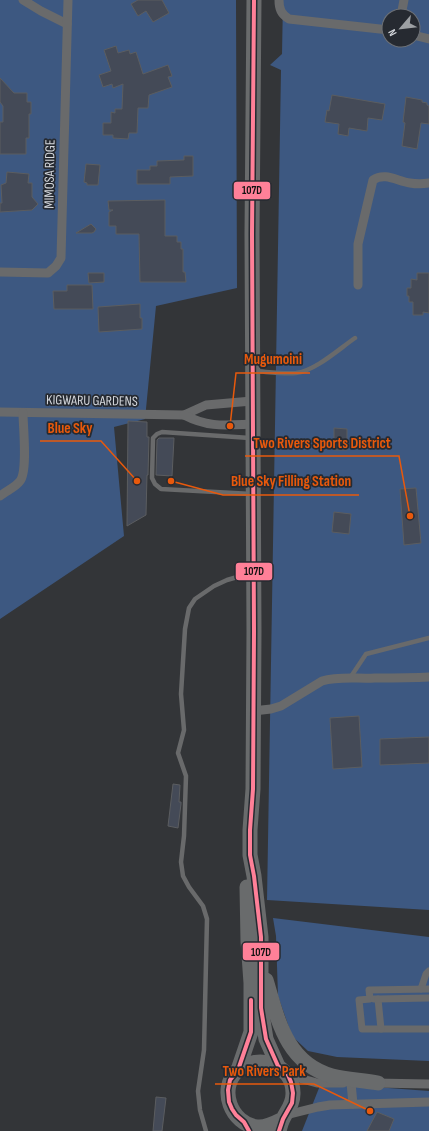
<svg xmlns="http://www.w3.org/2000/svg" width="429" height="1131" font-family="'Sofia Sans Condensed',sans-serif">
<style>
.green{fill:#3d5881;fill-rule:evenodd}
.building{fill:#444a57;stroke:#5b5d60}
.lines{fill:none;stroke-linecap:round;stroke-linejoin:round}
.service{stroke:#696a6b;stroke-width:4.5}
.pedestrian{stroke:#696a6b;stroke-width:7}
.minor{stroke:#696a6b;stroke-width:9}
.primary{stroke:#696b6c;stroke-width:15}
.bus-1-casing{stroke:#262a31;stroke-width:7}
.bus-1{stroke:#ff8098;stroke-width:4}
.labels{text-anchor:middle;stroke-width:3.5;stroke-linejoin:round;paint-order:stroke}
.street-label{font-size:14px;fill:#d6d9de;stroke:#262a31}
.leader{fill:none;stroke:#e8590c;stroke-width:1.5}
.callout-dot{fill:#e8590c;stroke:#262a31;stroke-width:1.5}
.callout-label{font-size:15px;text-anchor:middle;font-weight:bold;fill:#e8590c;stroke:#262a31;stroke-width:3.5;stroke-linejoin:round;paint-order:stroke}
.line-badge{stroke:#262a31;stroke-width:1.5}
.pale-badge-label{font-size:11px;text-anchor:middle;font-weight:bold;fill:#111}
</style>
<rect width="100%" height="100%" fill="#333538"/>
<!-- green -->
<g class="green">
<path d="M0,0h236l1,288 -81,18 -11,113 -31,8 10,109 -124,83z"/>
<path d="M283,0h146v910l-162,-10 14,-830 -11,-5 12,-11zM389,16h24v24h-24z"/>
<path d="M273,918l156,19v124l-92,-4 -29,-6 -16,-15 -14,-40 -2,-60z"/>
<path d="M321,1083l108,8v40h-127z"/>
</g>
<!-- building -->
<g class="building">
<path d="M138,0h24l7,13 -16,9 -7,-11 -8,5 -7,-12z"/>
<path d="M116,46l2,7 11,-3 1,4 6,-2 7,22 25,-9 4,11 -4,1 4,10 -23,8 -1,13h-10l-1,25h-8l-1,6 -15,-1v-3h-10v-12h8v-11l4,1v-4h7l1,-25 -10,4 -1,-4 -9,3 -4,-12 12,-4 -7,-21z"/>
<path d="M0,78l14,15h13v9h4v12h-2v24h-3v16h-26v-32h3v-16l-3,-4z"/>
<path d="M332,95l53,9 -3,16 -14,-2 -1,13 -18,-3 -1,8 -10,-2 1,-10 -14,-2 2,-12 2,1z"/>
<path d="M406,97l16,3v2l5,1v2l2,1v18l-8,-1 -4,26 -15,-3 3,-23 -2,-1z"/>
<path d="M184,156h9v20l-23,1v7h-33v-14h13v-4h7v-5l27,-1z"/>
<path d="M86,164l14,1 -2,20h-11v-2l-3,-1z"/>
<path d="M7,172l22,2 -1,9h4v14l6,7 -6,6 -32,2v-9h2l-1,-18 5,-2z"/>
<path d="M165,200v36h12v6h4v7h2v23h2l1,10h-46l-1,-48h-23v-8h-7v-14l4,-2h-4l-1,-9z"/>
<path d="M91,224l5,5 -2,3 -2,1h-16z"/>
<path d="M88,273h16v9l-15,1z"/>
<path d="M417,273h12v40l-6,-1v3h-10v-13h-4v-6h-2v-8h4v-9l6,1z"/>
<path d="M67,285h25l1,24h-39l-1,-18h14z"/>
<path d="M140,304v14h2v11l-43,3 -1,-25z"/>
<path d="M128,421l19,1v15h2l-1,38h-1l-1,40 -19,11z"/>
<path d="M334,428l13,1v21h-13z"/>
<path d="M159,438h15l-2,38 -16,-1 1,-35z"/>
<path d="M416,488l5,55 -17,2 -4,-56z"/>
<path d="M334,512l17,2 -2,20 -17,-2z"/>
<path d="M359,716l3,51 -29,2 -3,-51z"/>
<path d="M429,737v26l-49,2v-26z"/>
<path d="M173,784l7,1 -1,17h2v2l-3,24 -10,-2z"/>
<path d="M156,1097l10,1 -4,33h-9z"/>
<path d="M377,1112l17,7 -5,12h-22z"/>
</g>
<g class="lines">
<!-- service -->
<g class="service">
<path d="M255,371c14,1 28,3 41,2 19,-2 43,-24 59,-35"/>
<path d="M250,438l-88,-6 -5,2 -4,4 -1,40 3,6 6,5 91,5"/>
<path d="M350,678l16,-24 63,-16"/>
<path d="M206,1131l-6,-21 -2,-19 6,-41 3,-131 -4,-13 -14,-19 -6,-11 -2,-14 3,-26 2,-60 -8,-23 6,-23 -3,-36 4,-65 4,-21 6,-9 19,-13 13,-6 24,-7"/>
</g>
<!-- pedestrian -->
<g class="pedestrian">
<path d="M421,989l5,-15 3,-3"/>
<path d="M429,989l-60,1 1,9 -11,1 3,29h67"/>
<path d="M374,999h4l3,30"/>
<path d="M378,999l51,-1"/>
</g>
<!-- minor -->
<g class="minor">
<path d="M23,0l18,11 26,13"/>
<path d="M279,0c0,9 2,14 10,19l100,11"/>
<path d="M401,16l3,-16"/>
<path d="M413,35l16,4"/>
<path d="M0,272l48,1 8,-7 5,-8 7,-258"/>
<path d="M358,285v-41l15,-64c12,-8 24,1 37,3 6,1 13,1 19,0"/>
<path d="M0,412l184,3 22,-10 46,-4"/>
<path d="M184,415c25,13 42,10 69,9"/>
<path d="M0,496c6,-5 16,-9 20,-15 8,-10 3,-55 3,-68"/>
<path d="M253,711l18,-2 10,-3 41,-25c17,-5 35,-2 53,-3 18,0 36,0 54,-1"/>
<path d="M288,1075l29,8h26"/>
<path d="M351,1083l2,21"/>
<path d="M374,1083l55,1"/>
<path d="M286,1115l32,-8 12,-2 99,-3"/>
</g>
<!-- primary -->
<g class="primary">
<path d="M254,0l-2,234 2,397 -1,158 -3,41v25l4,21 7,61v71l5,31 12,27"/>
<path d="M266,980c12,40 20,83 66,96 15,4 31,4 46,7"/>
<path d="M238,1070l13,-38v-49l-3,-42 -1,-54"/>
<path d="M279,1131c1,-4 2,-8 4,-12 4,-9 10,-14 10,-25 1,-29 -35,-42 -56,-23 -19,18 -6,53 20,56 10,1 18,-4 26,-8"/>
</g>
<defs>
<g id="bus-1">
<path d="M254,0l-2,234 2,397 -1,158 -3,41v25l4,21 7,61v71l5,31 12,27 10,9 3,7 2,11 -1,10 -9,16 -4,12"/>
<path d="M249,1131l-5,-9 -8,-7 -4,-6 -3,-7 -1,-12 2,-10 8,-10 13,-38v-32"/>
</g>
</defs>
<!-- bus-1 casing -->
<use href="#bus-1" class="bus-1-casing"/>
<!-- bus-1 -->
<use href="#bus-1" class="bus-1"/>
</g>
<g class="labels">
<!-- street labels -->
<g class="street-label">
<text transform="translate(49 174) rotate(-89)" y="5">MIMOSA RIDGE</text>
<text transform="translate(92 400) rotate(1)" y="5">KIGWARU GARDENS</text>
</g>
</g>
<!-- callouts -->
<path class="leader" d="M230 426L236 373H310M137 481L101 441H40M410 516L399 456H245M171 481L223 495H359M370 1111L314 1084H215"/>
<g class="callout-dot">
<circle cx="230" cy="426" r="4"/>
<circle cx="137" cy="481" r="4"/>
<circle cx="410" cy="516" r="4"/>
<circle cx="171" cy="481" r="4"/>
<circle cx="370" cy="1111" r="4"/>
</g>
<g class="callout-label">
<text x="273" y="364">Mugumoini</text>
<text x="70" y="433">Blue Sky</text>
<text x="322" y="448">Two Rivers Sports District</text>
<text x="291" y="486">Blue Sky Filling Station</text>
<text x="264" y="1076">Two Rivers Park</text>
</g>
<g class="line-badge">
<rect x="233" y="181" width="38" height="19" rx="4" fill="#ff8098"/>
<rect x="235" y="562" width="38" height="19" rx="4" fill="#ff8098"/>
<rect x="242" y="942" width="38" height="19" rx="4" fill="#ff8098"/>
</g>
<g class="pale-badge-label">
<text x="252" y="194">107D</text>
<text x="254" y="575">107D</text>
<text x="261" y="956">107D</text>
</g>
<!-- north arrow -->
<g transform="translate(401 28) rotate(242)"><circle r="19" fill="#262a31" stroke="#6c7076"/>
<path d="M0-3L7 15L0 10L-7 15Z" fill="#9da0a4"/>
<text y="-6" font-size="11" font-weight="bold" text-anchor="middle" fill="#d6d9de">N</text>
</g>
</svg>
